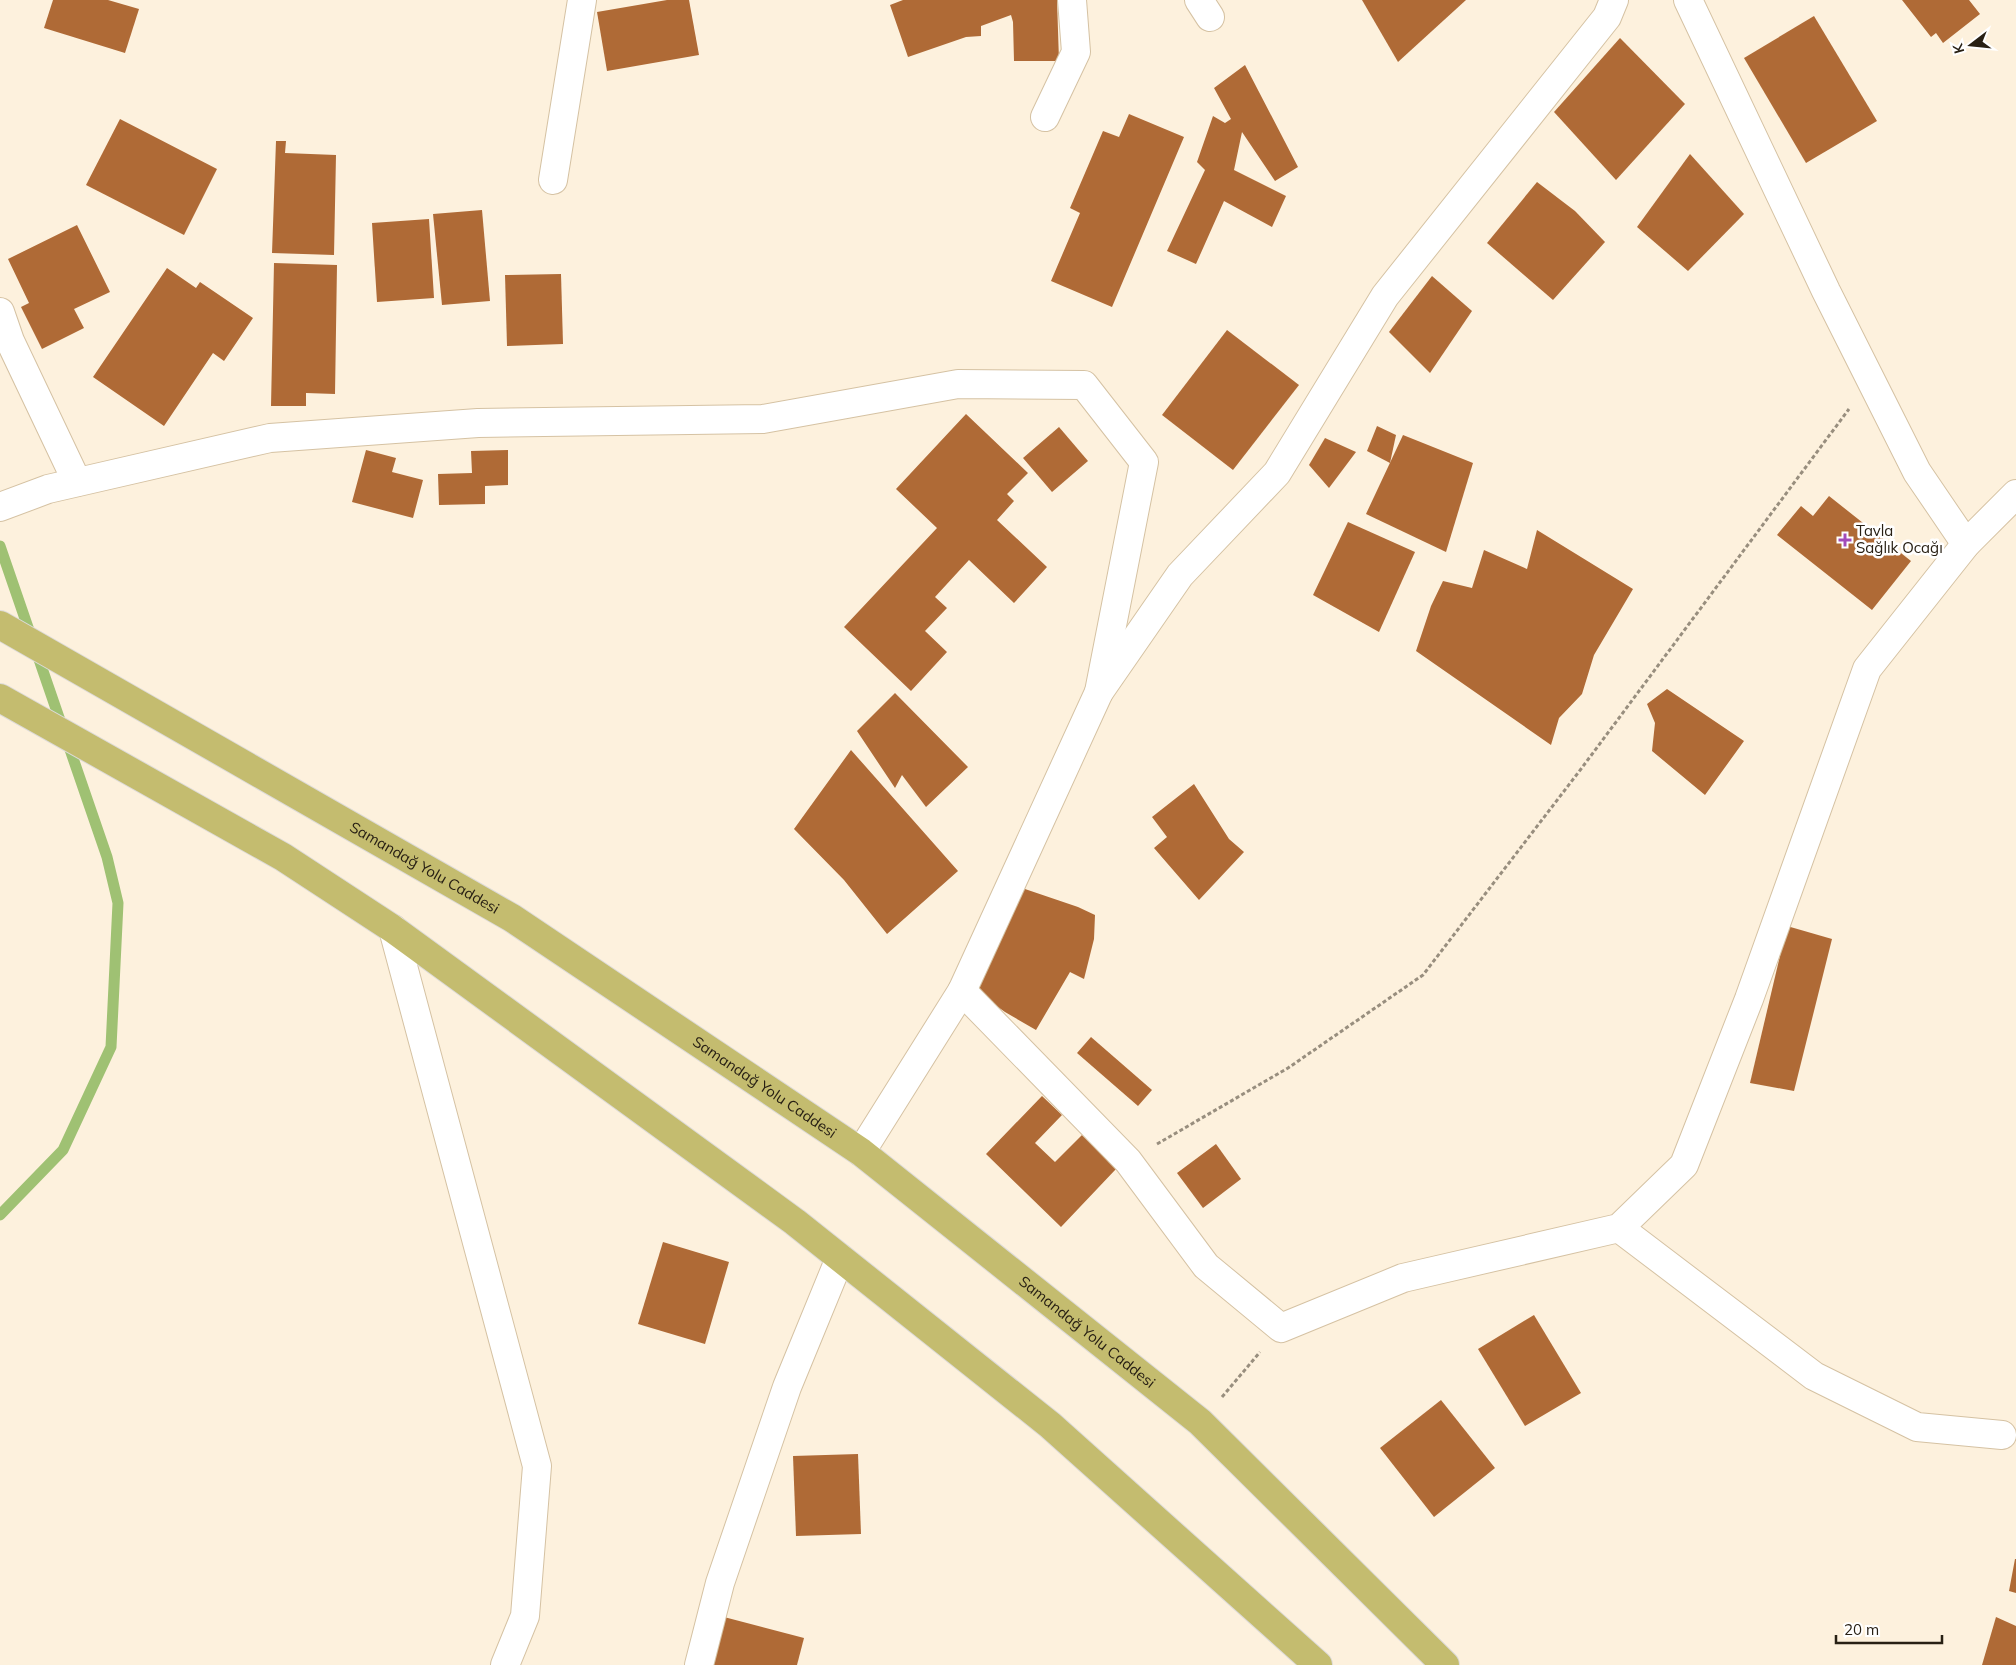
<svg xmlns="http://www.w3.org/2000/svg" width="2016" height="1665" font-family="Mulish,sans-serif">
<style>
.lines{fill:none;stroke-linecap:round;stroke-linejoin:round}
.stream{stroke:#9fc173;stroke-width:11}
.building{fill:#af6a36}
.minor-casing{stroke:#d5c2a3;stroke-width:30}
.trunk-casing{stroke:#dddbd9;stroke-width:30}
.path{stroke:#988e7e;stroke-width:3;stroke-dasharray:4 2.5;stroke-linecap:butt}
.minor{stroke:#fff;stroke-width:28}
.trunk{stroke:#c4bc6f;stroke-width:28}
.poi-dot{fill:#a24cba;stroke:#fff;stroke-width:2}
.labels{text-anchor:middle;stroke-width:5;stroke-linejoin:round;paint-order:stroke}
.poi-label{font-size:15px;fill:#282014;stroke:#fff;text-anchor:start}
.street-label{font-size:15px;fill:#282014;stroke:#fff}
</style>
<rect width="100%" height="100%" fill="#fdf1dd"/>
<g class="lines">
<!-- stream -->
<path class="stream" d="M0,546l107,311 11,46 -7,144 -48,103 -63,65"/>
</g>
<!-- building -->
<g class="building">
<path d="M53,0h55l31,9 -14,44 -81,-25z"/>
<path d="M667,0h22l10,55 -92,16 -10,-59z"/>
<path d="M903,0h154l2,61h-45l-1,-39 -2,-7 -30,11v10l-15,1 -58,20 -18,-52z"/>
<path d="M1362,0h104l-68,62z"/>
<path d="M1902,0h67l11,14 -37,29 -7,-10 -5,4z"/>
<path d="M1814,16l63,105 -71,42 -62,-105z"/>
<path d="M1620,38l65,66 -69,76 -62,-68z"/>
<path d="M1245,65l53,102 -23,14 -33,-49 -8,38 52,26 -14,31 -48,-26 -28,63 -29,-13 38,-81 -8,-8 16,-46 12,7 6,-4 -17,-31z"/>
<path d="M1129,114l55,23 -72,170 -61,-26 29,-68 -10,-5 33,-77 16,6z"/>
<path d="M120,119l97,50 -33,66 -98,-50z"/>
<path d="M276,141h10l-1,12 51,2 -2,100 -62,-2z"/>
<path d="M1690,154l54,60 -56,57 -51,-44z"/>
<path d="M1537,182l38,29 30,31 -52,58 -66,-57z"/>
<path d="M482,210l8,91 -48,4 -9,-91z"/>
<path d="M429,219l5,79 -57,4 -5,-79z"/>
<path d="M77,225l33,67 -36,17 10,19 -42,21 -21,-42 8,-4 -21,-44z"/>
<path d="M274,263l63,2 -2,129 -29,-1v13h-35z"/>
<path d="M167,268l29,20 4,-6 53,36 -29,43 -11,-8 -49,73 -71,-49z"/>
<path d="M561,274l2,70 -56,2 -2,-71z"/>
<path d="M1432,276l40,35 -42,62 -41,-41z"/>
<path d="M1227,330l72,55 -66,85 -71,-55z"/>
<path d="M966,414l62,59 -21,21 7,7 -17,19 50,47 -33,36 -45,-43 -34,37 12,11 -22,23 22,21 -36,39 -67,-64 93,-99 -41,-39z"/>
<path d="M1377,426l19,9 -6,28 -23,-12z"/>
<path d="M1059,427l29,34 -36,31 -29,-34z"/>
<path d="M1403,435l70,28 -27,89 -80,-38z"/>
<path d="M1325,438l31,14 -27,36 -20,-23z"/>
<path d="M366,450l30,8 -4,14 31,8 -10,38 -61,-16z"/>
<path d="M508,450v35l-23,1v18l-46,1 -1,-31 34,-1 -1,-22z"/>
<path d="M1829,496l82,65 -39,49 -95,-75 24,-29 12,10z"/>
<path d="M1348,522l67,30 -36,80 -66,-37z"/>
<path d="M1537,530l96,59 -39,66 -12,39 -23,24 -8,27 -135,-94 15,-45 12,-25 29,7 12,-38 43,19z"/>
<path d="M1667,689l77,52 -39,54 -53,-44 3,-28 -8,-19z"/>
<path d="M895,693l73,74 -42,40 -24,-32 -7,13 -38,-57z"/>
<path d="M851,750l107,121 -71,63 -43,-54 -50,-51z"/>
<path d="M1194,784l35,55 15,13 -45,48 -45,-52 13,-11 -15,-20z"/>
<path d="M1022,888l56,19 17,8 -1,24 -10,40 -14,-7 -34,58 -31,-18 -31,-22z"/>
<path d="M1787,926l45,13 -38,152 -44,-8z"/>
<path d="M1091,1037l61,53 -14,16 -61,-53z"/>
<path d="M1042,1096l20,19 -27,28 20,19 27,-27 34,34 -55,58 -75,-73z"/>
<path d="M1216,1144l25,35 -38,29 -26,-35z"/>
<path d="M663,1242l66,20 -24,82 -67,-20z"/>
<path d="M1534,1315l47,78 -56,33 -47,-77z"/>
<path d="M1441,1400l54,68 -61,49 -54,-69z"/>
<path d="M858,1454l3,80 -65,2 -3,-80z"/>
<path d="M2015,1559h1v34l-7,-2z"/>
<path d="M724,1617l80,21 -7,27h-86z"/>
<path d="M1996,1617l20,9v39h-34z"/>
</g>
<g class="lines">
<defs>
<g id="minor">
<path d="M1199,0l11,17"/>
<path d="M1688,0l138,291 91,181 49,72"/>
<path d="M1045,117l31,-65 -4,-52"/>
<path d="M553,180l29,-180"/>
<path d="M0,312l10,29 67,141"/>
<path d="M0,507l48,-18 222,-51 208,-15 285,-4 195,-35 126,1 60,77 -45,230"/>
<path d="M393,929l144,537 -12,150 -20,49"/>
<path d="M962,991l166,170 78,105 75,62 122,-50 216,-50 65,-63 65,-166 118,-330 99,-125 50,-50"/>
<path d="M861,1152l101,-161 137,-299 81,-117 97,-102 108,-177 222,-279 7,-17"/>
<path d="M1619,1228l195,148 103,51 85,8"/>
<path d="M699,1665l21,-82 67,-196 53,-129"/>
</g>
<g id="trunk">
<path id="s1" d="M0,625l512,293 349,234 339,270 245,243"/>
<path d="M0,698l283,159 110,72 402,293 255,203 268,240"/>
</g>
</defs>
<!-- minor casing -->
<use href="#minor" class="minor-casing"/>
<!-- trunk casing -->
<use href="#trunk" class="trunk-casing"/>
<!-- path -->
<g class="path">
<path d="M1157,1144l131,-76 135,-93 158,-206 268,-360"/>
<path d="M1222,1397l38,-45"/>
</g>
<!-- minor -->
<use href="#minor" class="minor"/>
<!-- trunk -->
<use href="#trunk" class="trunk"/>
</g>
<!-- markers -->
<path class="poi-dot" d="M1842.5 532.5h5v5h5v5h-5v5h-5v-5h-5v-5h5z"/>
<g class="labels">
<!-- poi labels -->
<g class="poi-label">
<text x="1856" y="536">Tavla<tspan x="1856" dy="17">Sağlık Ocağı</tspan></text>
</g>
<!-- street labels -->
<g class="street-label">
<text dy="5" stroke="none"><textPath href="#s1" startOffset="489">Samandağ Yolu Caddesi</textPath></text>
<text dy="5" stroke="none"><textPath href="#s1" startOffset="894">Samandağ Yolu Caddesi</textPath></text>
<text dy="5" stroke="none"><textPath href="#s1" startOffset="1299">Samandağ Yolu Caddesi</textPath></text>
</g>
</g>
<!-- north arrow -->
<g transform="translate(1971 45) rotate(254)" stroke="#ffffff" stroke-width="4" paint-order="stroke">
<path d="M0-4L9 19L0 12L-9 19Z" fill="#282014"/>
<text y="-8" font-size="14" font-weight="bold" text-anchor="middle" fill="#282014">K</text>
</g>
<!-- scale -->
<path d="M1836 1635v8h106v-8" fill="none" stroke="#282014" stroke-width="2.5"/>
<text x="1844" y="1635" font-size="15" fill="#282014" stroke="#ffffff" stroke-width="4" paint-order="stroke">20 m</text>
</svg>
